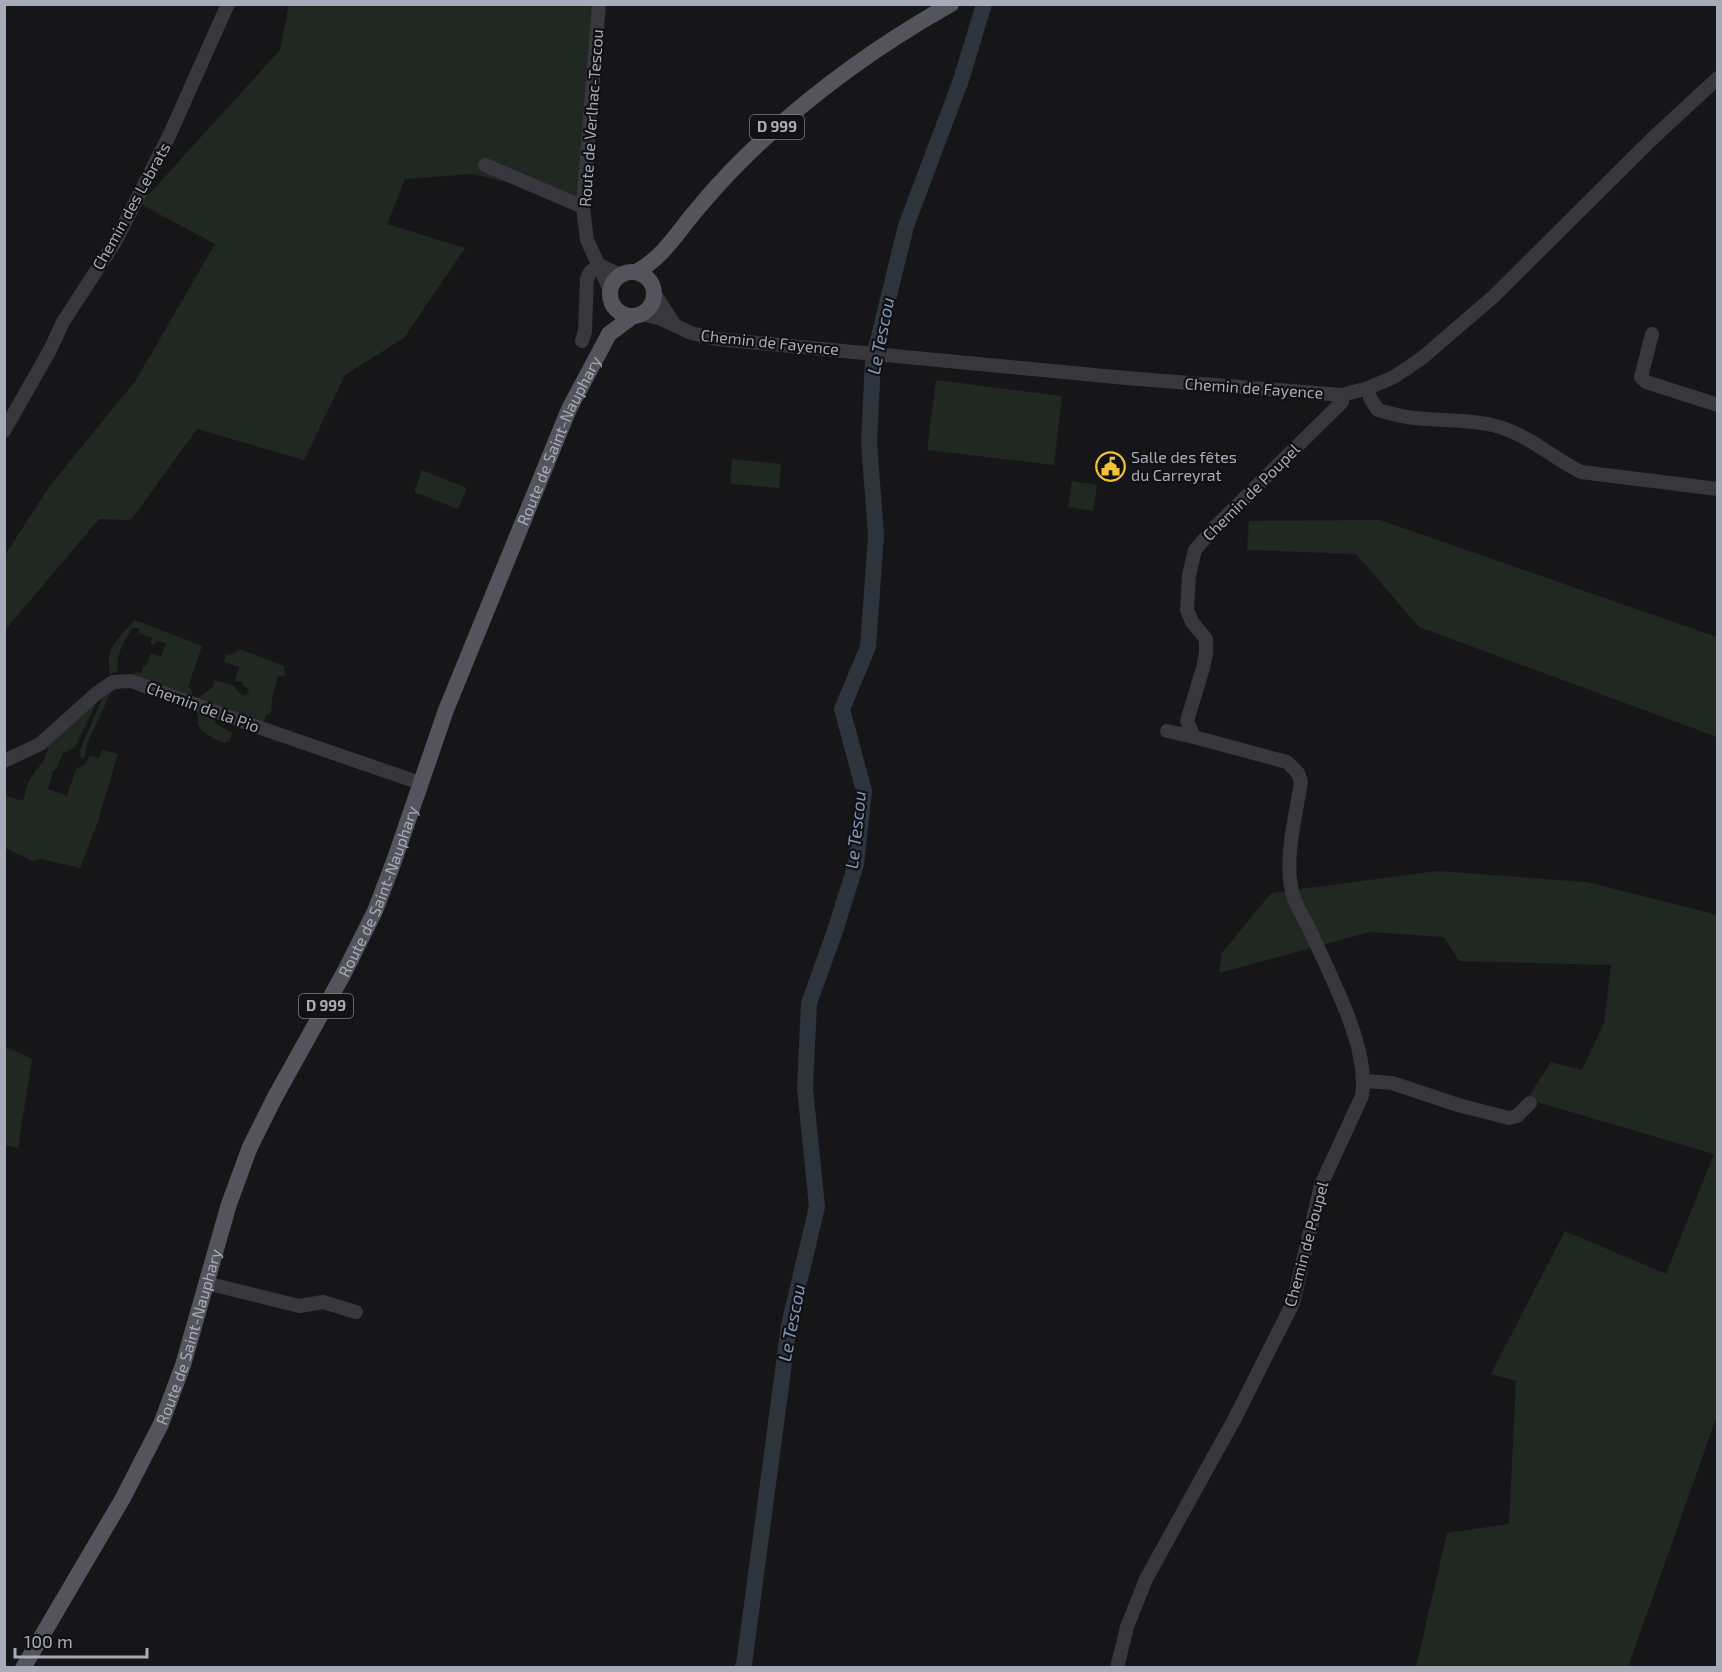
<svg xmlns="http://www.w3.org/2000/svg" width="1722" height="1672" font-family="'Exo 2',sans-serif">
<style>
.green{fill:#202822}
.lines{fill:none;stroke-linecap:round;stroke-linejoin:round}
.river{stroke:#2c343c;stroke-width:16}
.minor{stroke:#37373d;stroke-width:14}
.major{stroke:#53545c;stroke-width:16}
.labels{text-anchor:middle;stroke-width:4.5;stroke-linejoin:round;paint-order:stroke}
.shield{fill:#111113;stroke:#7b7e86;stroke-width:1.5}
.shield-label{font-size:15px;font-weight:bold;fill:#a8acb8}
.street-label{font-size:16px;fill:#a8acb8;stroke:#111113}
.poi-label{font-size:16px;fill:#a8acb8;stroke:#111113;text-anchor:start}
.water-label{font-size:18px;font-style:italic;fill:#7f97b3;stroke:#111113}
</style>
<rect width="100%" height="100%" fill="#161618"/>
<!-- green -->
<g class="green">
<path d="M289,5h307l-18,195 -105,-26 -68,5 -18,45 78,24 -61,90 -59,37 -41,85 -107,-31 -66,91 -32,-1 -94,111v-75l44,-68 87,-107 79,-136 -75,-40 140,-154z"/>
<path d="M936,380l126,16 -8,69 -127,-15z"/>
<path d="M732,459l49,5 -2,24 -49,-4z"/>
<path d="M422,470l45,18 -9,21 -44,-17z"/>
<path d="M1072,481l25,4 -4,26 -25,-4z"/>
<path d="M1380,520l337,117v100l-298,-110 -63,-73 -109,-4 2,-29z"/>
<path d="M135,620l67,26 -14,41 4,4 -1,8 -57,-20 -1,-4 3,-3 6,1v-5l5,-3 4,-12 10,4 5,-14 -9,-2 -5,4 -2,-2 2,-5 -14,-5 2,-5h-7c-9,11 -18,30 -15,43l-8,3c-6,-27 9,-36 25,-54z"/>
<path d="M240,649l44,17 1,10h-7l-6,23 -1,14 -5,2 -2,7 -48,-7 -2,5 2,4 16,8 -2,9 -5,2 -9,-3 -14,-9 -4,-6v-27l15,-11 1,-7 19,5 9,11 6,-2 1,-5 -5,-2 -2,-6h-7l4,-14 -15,-5 2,-8 4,1z"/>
<path d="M123,687l-12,5 -24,52 -2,12 -4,3 -1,-9 23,-54 6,-8z"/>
<path d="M96,700l-3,10 -18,37 -12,6 -7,16 -3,2 -5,18 19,7 9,-27 9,-5 5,-8 9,2 3,-8 16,4 -21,70 -17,44 -39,-9 -9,2 -27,-13 -1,-53 19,6c2,-6 3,-14 6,-20 6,-12 22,-23 18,-38z"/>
<path d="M1437,871l150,11 130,33v501l-89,251h-212l31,-134 62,-9 7,-143 -25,-7 74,-143 101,43 48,-120 -187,-55 24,-37 31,8 22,-47 7,-58 -152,-4 -15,-24 -74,-5 -151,41 3,-20 49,-60z"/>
<path d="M4,1046l28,13 -14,89 -13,-3z"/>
</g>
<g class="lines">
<!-- river -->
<path class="river" d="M742,1668l2,-3 45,-340 28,-118 -12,-119 4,-85 26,-72 21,-67 8,-73 -22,-82 26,-62 8,-112 -7,-93 4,-81 33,-135 55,-146 23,-76"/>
<!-- minor -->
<g class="minor">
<path d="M599,4l-16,203 4,33 23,50"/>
<path d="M485,165l98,42"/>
<path d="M599,265l22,10"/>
<path d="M654,293l19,29"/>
<path d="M640,314l19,4 32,15 26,6 409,39 216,17 26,-7 26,-11 28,-19 71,-61 161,-160 64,-59"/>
<path d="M1652,334l-11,43 5,5 72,23"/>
<path d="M582,341l3,-10 2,-52 3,-7 9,-7"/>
<path d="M1368,388l2,10 8,12c11,3 24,7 36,8 25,3 53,1 78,7 37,9 57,31 89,47l137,17"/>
<path d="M4,431l46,-81 13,-28 52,-80 54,-106 59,-132"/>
<path d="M1167,731l27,6"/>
<path d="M4,761l36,-17 57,-51 16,-11 18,-1 124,45 165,57"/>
<path d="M1365,1081l27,2 66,22 51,13 8,-2 13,-13"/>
<path d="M206,1283l93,23 24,-4 33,10"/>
<path d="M1117,1668l10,-41 19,-48 89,-161 58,-115 28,-118 41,-89c8,-49 -33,-122 -53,-168 -6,-11 -15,-25 -17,-37 -8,-33 4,-76 9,-109l-3,-9 -11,-11 -93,-25 -7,-16 16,-53 3,-15v-14l-14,-17 -5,-12 2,-35 6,-25 18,-21 129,-127v-7"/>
</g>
<!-- major -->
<g class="major">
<path d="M636,272c25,-13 40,-37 57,-58 15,-18 30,-35 46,-51 63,-63 134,-115 212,-159"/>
<circle cx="632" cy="294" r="22"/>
<path id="s1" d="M23,1668l100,-170 38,-74 22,-59 46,-161 21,-57 25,-50 69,-124 31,-62 19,-50 52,-151 123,-301 40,-75 24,-18"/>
</g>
</g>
<!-- icons -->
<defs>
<symbol id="civic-ring" viewBox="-11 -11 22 22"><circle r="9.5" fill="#111113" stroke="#f2c134" stroke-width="1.5"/><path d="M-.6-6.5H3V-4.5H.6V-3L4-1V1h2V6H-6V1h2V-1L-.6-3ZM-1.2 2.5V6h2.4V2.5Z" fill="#f2c134"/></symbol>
</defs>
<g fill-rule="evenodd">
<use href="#civic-ring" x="1094" y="450" width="33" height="33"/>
</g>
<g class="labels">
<!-- shield labels -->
<g class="shield">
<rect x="750" y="115" width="54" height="24" rx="4.5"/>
<rect x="299" y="994" width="54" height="24" rx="4.5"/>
</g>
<g class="shield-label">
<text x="777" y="132">D 999</text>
<text x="326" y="1011">D 999</text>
</g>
<!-- street labels -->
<g class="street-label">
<text transform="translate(591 118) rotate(-86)" y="6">Route de Verlhac-Tescou</text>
<text transform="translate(131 206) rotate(-61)" y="6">Chemin des Lebrats</text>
<text transform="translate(770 342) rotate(6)" y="6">Chemin de Fayence</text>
<text transform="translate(1254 388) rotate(4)" y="6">Chemin de Fayence</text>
<text dy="6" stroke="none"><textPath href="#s1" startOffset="1344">Route de Saint-Nauphary</textPath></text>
<text transform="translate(1251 492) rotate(-45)" y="6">Chemin de Poupel</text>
<text transform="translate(203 707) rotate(20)" y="6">Chemin de la Pio</text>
<text dy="6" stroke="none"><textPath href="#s1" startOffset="858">Route de Saint-Nauphary</textPath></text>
<text transform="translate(1306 1244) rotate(-75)" y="6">Chemin de Poupel</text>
<text dy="6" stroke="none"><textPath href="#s1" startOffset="372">Route de Saint-Nauphary</textPath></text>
</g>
<!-- poi labels -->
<g class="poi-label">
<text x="1131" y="463">Salle des fêtes<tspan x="1131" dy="18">du Carreyrat</tspan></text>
</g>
<!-- water labels -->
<g class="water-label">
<text transform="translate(881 336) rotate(-79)" y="6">Le Tescou</text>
<text transform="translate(856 830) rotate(-84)" y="6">Le Tescou</text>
<text transform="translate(792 1323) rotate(-79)" y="6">Le Tescou</text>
</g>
</g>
<!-- border -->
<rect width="1722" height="1672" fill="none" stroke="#a8acb8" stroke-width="12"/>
<!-- scale -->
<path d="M15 1648v9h132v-9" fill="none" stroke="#a8acb8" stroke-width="3"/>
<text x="24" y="1648" font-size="18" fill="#a8acb8" stroke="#111113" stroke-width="4.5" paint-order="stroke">100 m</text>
</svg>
